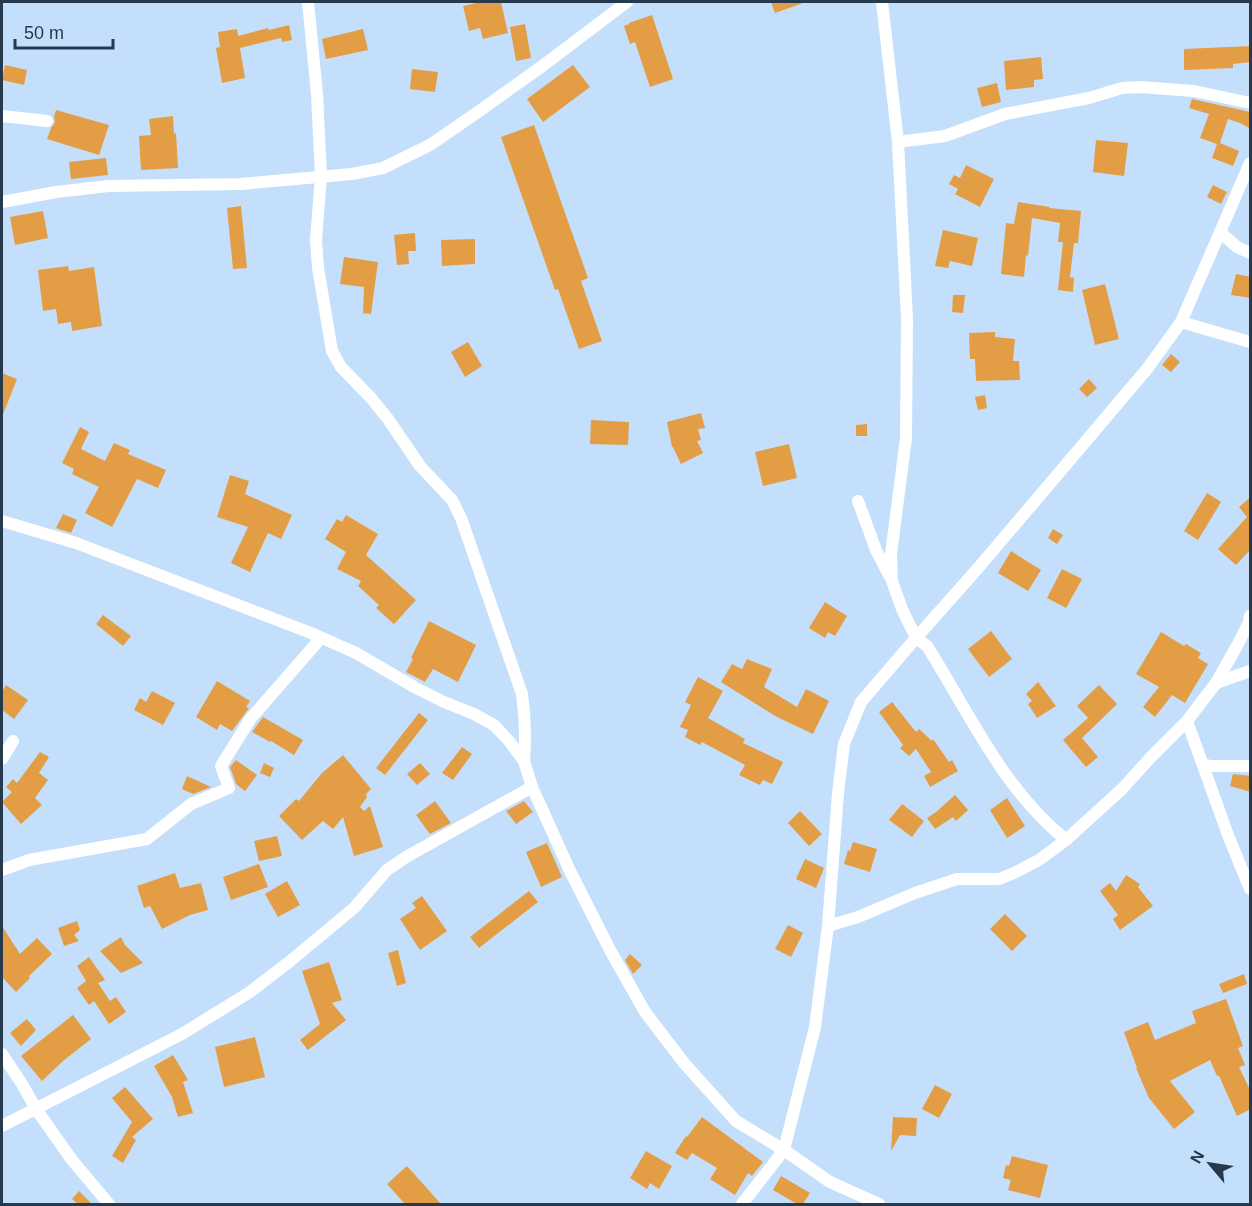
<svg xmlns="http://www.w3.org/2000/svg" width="1252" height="1206" font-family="Helvetica,sans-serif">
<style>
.building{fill:#e39e45}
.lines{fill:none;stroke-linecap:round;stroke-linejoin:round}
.street{stroke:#fff;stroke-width:12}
</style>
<rect width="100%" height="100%" fill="#c4dffc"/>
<!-- building -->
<g class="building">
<path d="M481,2h20l7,31 -25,6 -3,-11 -11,3 -6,-25z"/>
<path d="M771,2h31l1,1 -28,10z"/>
<path d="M652,15l21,64 -23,8 -15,-45 -5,2 -6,-18 5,-2v-1z"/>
<path d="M525,24l6,34 -15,3 -6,-34z"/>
<path d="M289,25l3,15 -10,2 -1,-4 -41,10 5,30 -23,5 -6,-35 4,-1 -2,-15 19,-3 1,7 30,-8 1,2z"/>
<path d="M363,29l5,21 -42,9 -4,-20z"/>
<path d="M1251,46v16l-18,2v4l-49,2v-21z"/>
<path d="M1041,57l2,22 -9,1v7l-28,3 -2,-29z"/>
<path d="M5,65l22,5 -3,15 -22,-5z"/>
<path d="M573,65l17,22 -47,35 -16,-23z"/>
<path d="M412,69l26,3 -3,20 -25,-3z"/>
<path d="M997,83l4,19 -19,5 -5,-19z"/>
<path d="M1192,99l54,12 5,2v16l-11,-6 -12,-4 -8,24 19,8 -6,15 -21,-8 5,-14 -17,-6 9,-24 -20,-6z"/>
<path d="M56,110l53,15 -10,30 -52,-16 4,-11 4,-6 -1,-5z"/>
<path d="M173,116l1,18 2,-1 2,35 -37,2 -2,-34 12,-1 -2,-16z"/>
<path d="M534,125l54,153 -7,3 21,60 -23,8 -21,-60 -3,1 -54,-153z"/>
<path d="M1096,140l32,3 -4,33 -31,-4z"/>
<path d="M106,158l2,17 -37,4 -2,-17z"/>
<path d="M966,165l28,14 -14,28 -25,-13 3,-5 -9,-5 5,-9 6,3z"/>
<path d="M1213,185l14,7 -6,12 -14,-7z"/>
<path d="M1018,202l32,5 -1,1 32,3 -3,32h-4l-4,34 4,1 -1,14 -15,-2 5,-48h-5l2,-19 -28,-5 -4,38 -2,-1 -2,22 -23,-3 5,-51 8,1z"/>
<path d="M241,206l6,62 -14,1 -6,-61z"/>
<path d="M43,211l5,27 -33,7 -5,-28z"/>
<path d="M943,230l35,8 -6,28 -22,-5 -2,7 -13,-2z"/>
<path d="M415,233l1,18h-8l1,13 -12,1 -3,-30z"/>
<path d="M475,239v25l-33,2 -1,-26z"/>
<path d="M344,257l34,5 -7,52 -8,-1 1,-26 -24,-3z"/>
<path d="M68,266l1,5 25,-4 8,59 -30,5 -1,-9 -13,2 -2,-15 -13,2 -5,-41z"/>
<path d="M1236,274l15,3v21l-20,-3z"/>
<path d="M1105,284l14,55 -24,6 -13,-55z"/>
<path d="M953,295h12l-2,18 -11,-1z"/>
<path d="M995,332v5l20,2 -2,22h6l1,19 -44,1 -1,-22h-5l-1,-26z"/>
<path d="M468,342l14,24 -17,11 -14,-25z"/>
<path d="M1171,354l9,8 -9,10 -9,-7z"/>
<path d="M2,373l15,6 -15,38z"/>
<path d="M1089,379l8,9 -10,9 -8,-8z"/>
<path d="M985,395l2,13 -9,2 -3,-13z"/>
<path d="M701,413l4,15 -7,1 3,11 -4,1 6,12 -22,11 -8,-17h-1l-5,-25z"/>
<path d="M591,420l38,2 -1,23 -38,-1z"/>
<path d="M867,424v12h-11v-11z"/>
<path d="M80,427l9,5 -8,17 24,12 9,-18 16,7 -2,4 38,16 -8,18 -21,-9 -25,48 -27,-14 14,-26 -27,-13 2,-5 -12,-6z"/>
<path d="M789,444l8,34 -34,8 -8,-34z"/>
<path d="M230,475l19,6 -4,13 47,21 -11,24 -13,-6 -18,39 -19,-9 17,-36 -31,-10z"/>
<path d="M1207,493l14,9 -23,38 -14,-9z"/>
<path d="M1251,497v52l-15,16 -18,-16 29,-32 -8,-10z"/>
<path d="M63,514l14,6 -6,13 -15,-5z"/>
<path d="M346,515l32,19 -12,21 50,45 -22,24 -18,-16 3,-3 -21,-19 3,-5 -24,-12 9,-17 -21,-13 12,-20 5,3z"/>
<path d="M1053,529l10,6 -6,9 -9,-6z"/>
<path d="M1011,551l30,19 -13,21 -30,-18z"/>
<path d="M1062,569l20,10 -16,29 -19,-10z"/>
<path d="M825,602l22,14 -12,20 -7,-4 -3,6 -16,-10z"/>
<path d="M103,615l28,21 -8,10 -27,-22z"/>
<path d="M429,621l47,24 -18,37 -25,-13 -8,13 -19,-10 7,-13 -2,-1z"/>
<path d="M991,631l21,28 -23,18 -21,-28z"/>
<path d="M1161,632l23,14 2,-2 15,9 -3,5 10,6 -23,39 -13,-8 -17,22 -12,-10 16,-20 -23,-13z"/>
<path d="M747,659l25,10 -8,18 33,20 9,-18 23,12 -16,33 -36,-17 -56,-35 11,-18 10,5z"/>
<path d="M698,677l25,14 -15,27 37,21 -2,4 40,19 -11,22 -9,-4 -3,5 -21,-10 6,-10 -43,-23 -2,3 -15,-8 3,-7 -8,-3 11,-22 -6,-3z"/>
<path d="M217,681l33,20 -4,6 3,1 -17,23 -12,-7 -3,6 -21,-13z"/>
<path d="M1038,682l18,24 -19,12 -9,-14 4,-3 -6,-7z"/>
<path d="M6,685l22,15 -14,19 -12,-9v-18z"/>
<path d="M1099,685l18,19 -35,34 16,19 -12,10 -23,-27 25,-22 -11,-12z"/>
<path d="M152,691l23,12 -12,22 -29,-15 6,-12 6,4z"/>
<path d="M892,702l24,30 3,-3 13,12 1,-2 16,23 3,-2 6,11 -28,16 -6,-11 7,-4 -15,-23 -7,7 -9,-8 3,-3 -24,-33z"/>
<path d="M419,713l9,7 -43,55 -9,-7z"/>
<path d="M263,717l40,23 -9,15 -23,-14 -1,1 -18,-10z"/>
<path d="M462,747l10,7 -19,26 -11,-7z"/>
<path d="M40,752l9,5 -10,16 9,7 -13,18 7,7 -21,19 -19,-22 10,-10 -6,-5 7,-8 4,4z"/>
<path d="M343,755l28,34 -5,5 1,3 -7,10 4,4 6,-5 13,41 -29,9 -11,-39 -10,12 -10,-8 -21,19 -23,-24 17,-17 3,2 23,-28z"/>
<path d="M236,760l21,15 -12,16 -9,-7 -6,-17z"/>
<path d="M264,763l10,5 -4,9 -10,-4z"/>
<path d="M420,763l10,11 -13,11 -10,-11z"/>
<path d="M1233,774l18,2v16l-21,-6z"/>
<path d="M187,776l24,11 -18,7 -11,-5z"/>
<path d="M955,795l13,15 -12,11 -3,-4 -18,12 -8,-11 9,-6z"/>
<path d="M1007,798l18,28 -18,12 -17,-28z"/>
<path d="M435,801l16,22 -21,11 -14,-19z"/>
<path d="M524,801l9,11 -17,12 -10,-13z"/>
<path d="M902,804l22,17 -12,16 -23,-17z"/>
<path d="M800,811l22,23 -13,12 -21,-23z"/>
<path d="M277,836l5,20 -23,5 -5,-20z"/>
<path d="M853,842l24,7 -7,23 -26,-8 4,-14 2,1z"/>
<path d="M547,843l15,34 -21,10 -15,-35z"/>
<path d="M805,859l19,9 -8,20 -20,-9z"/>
<path d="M259,864l9,23 -37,13 -8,-23z"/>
<path d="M175,873l5,15 21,-5 7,27 -18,5 -28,14 -12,-23 -6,2 -7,-22z"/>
<path d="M1126,875l14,9 -2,3 15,19 -33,24 -7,-11 5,-4 -18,-24 10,-8 6,8z"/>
<path d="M287,881l13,24 -22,12 -13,-23z"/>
<path d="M529,891l9,11 -59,46 -9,-11z"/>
<path d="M422,896l25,35 -27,19 -20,-31 16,-11 -4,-5z"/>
<path d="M1005,914l22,22 -15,15 -22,-22z"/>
<path d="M77,921l3,9 -6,5 5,6 -15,5 -6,-18z"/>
<path d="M788,925l15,8 -12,24 -16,-8z"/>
<path d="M2,926l18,28 17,-16 15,16 -23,22 1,2 -14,14 -14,-15z"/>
<path d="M121,937l4,8 18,18 -22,10 -21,-22z"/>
<path d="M398,950l8,33 -9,3 -9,-33z"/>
<path d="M630,954l12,11 -9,9 -8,-14z"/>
<path d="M89,957l16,23 -7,3 12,18 6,-4 10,15 -17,12 -15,-23 -5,4 -12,-17 9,-7 -9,-15z"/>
<path d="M329,962l13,38 -10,3 14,17 -38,30 -8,-10 20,-16 -18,-53z"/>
<path d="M1244,974l3,10 -24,9 -4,-9z"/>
<path d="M1226,999l17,47 -5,2 7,17 -6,2 12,25v17l-14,7 -18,-40h-2l-7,-16 -40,21 25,31 -21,17 -25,-31 -13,-30h1l-13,-36 24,-10 7,18 41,-17 -4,-12z"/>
<path d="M73,1015l18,24 -28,22 -21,20 -21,-25z"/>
<path d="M27,1019l9,11 -15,16 -11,-13z"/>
<path d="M255,1037l10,40 -41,10 -9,-40z"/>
<path d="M173,1055l15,25 -5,2 10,31 -15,4 -6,-20 -18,-31z"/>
<path d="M935,1085l17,9 -13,24 -17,-9z"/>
<path d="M125,1087l28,32 -21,18 4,3 -13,23 -11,-7 20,-34 -20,-24z"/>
<path d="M702,1117l61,45 -11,14 -4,-3 -13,22 -25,-16 7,-11 -25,-15 -5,7 -12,-7 11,-17 1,1z"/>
<path d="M893,1117l24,1 -1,18 -16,-1 -9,16z"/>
<path d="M646,1151l26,15 -13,23 -9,-6 -3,6 -17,-11z"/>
<path d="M1012,1156l36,9 -8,33 -32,-8 3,-10 -8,-2 3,-13 3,1z"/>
<path d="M407,1166l34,38h-36l-18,-20z"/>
<path d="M781,1176l29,17 -7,11h-6l-24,-14z"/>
<path d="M79,1191l13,13h-14l-6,-5z"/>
</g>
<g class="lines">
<!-- street -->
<g class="street">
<path d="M308,2l9,92 4,82 -5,64 2,28 14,83 9,16 30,31 17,21 32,47 32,34 9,18 61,176c3,23 4,44 2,67"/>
<path d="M882,2l16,140 9,176 -1,120 -15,116 1,27 10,28 14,29 11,8c43,68 75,142 139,194"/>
<path d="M2,116l45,5"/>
<path d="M898,142l47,-6 60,-22 84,-16 33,-10 17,-1 55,4 56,12"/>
<path d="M2,202l54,-10 52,-6 133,-2 111,-10 31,-6 47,-23 45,-31 66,-47 86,-65"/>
<path d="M1220,232l17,15 13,6"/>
<path d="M1181,322l69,20"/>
<path d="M858,501l18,49 14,27"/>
<path d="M2,521l74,22 235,90 45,20 60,35 28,14 30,12 20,11 15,16 15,20 8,26 38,84 40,79 35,62 39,51 52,58 48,29 46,32 49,22"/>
<path d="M1216,683l34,-12"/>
<path d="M1187,721l41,114 22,54"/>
<path d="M2,759l11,-18"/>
<path d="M1203,764l7,2h40"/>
<path d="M2,870l27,-10 118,-21 44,-35 38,-16 -8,-22 30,-48 70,-80"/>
<path d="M828,926l30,-9 57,-24 42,-14h42l15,-6 25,-13 27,-20 56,-51 29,-32 36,-36 29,-38 22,-39 11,-22 1,-6"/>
<path d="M2,1054l20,30 14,25 36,51 37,44"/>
<path d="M2,1126l180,-92 68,-42 39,-30 65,-54 33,-38 19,-13 126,-70"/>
<path d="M742,1204l42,-54 31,-123 13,-101 10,-133 6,-49 17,-42 55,-64 63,-71 96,-113 72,-85 34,-47 69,-159"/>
</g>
</g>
<!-- border -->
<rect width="1252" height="1206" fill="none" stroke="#27394c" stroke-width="6"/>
<!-- north arrow -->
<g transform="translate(1210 1164) rotate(299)" stroke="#c4dffc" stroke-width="4.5" paint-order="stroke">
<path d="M0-4.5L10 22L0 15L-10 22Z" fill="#27394c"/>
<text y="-9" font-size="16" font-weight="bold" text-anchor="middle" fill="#27394c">N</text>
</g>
<!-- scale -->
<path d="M15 39v9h98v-9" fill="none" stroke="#27394c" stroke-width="3"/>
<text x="24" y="39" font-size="18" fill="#27394c" stroke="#c4dffc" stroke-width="4.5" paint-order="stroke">50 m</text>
</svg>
